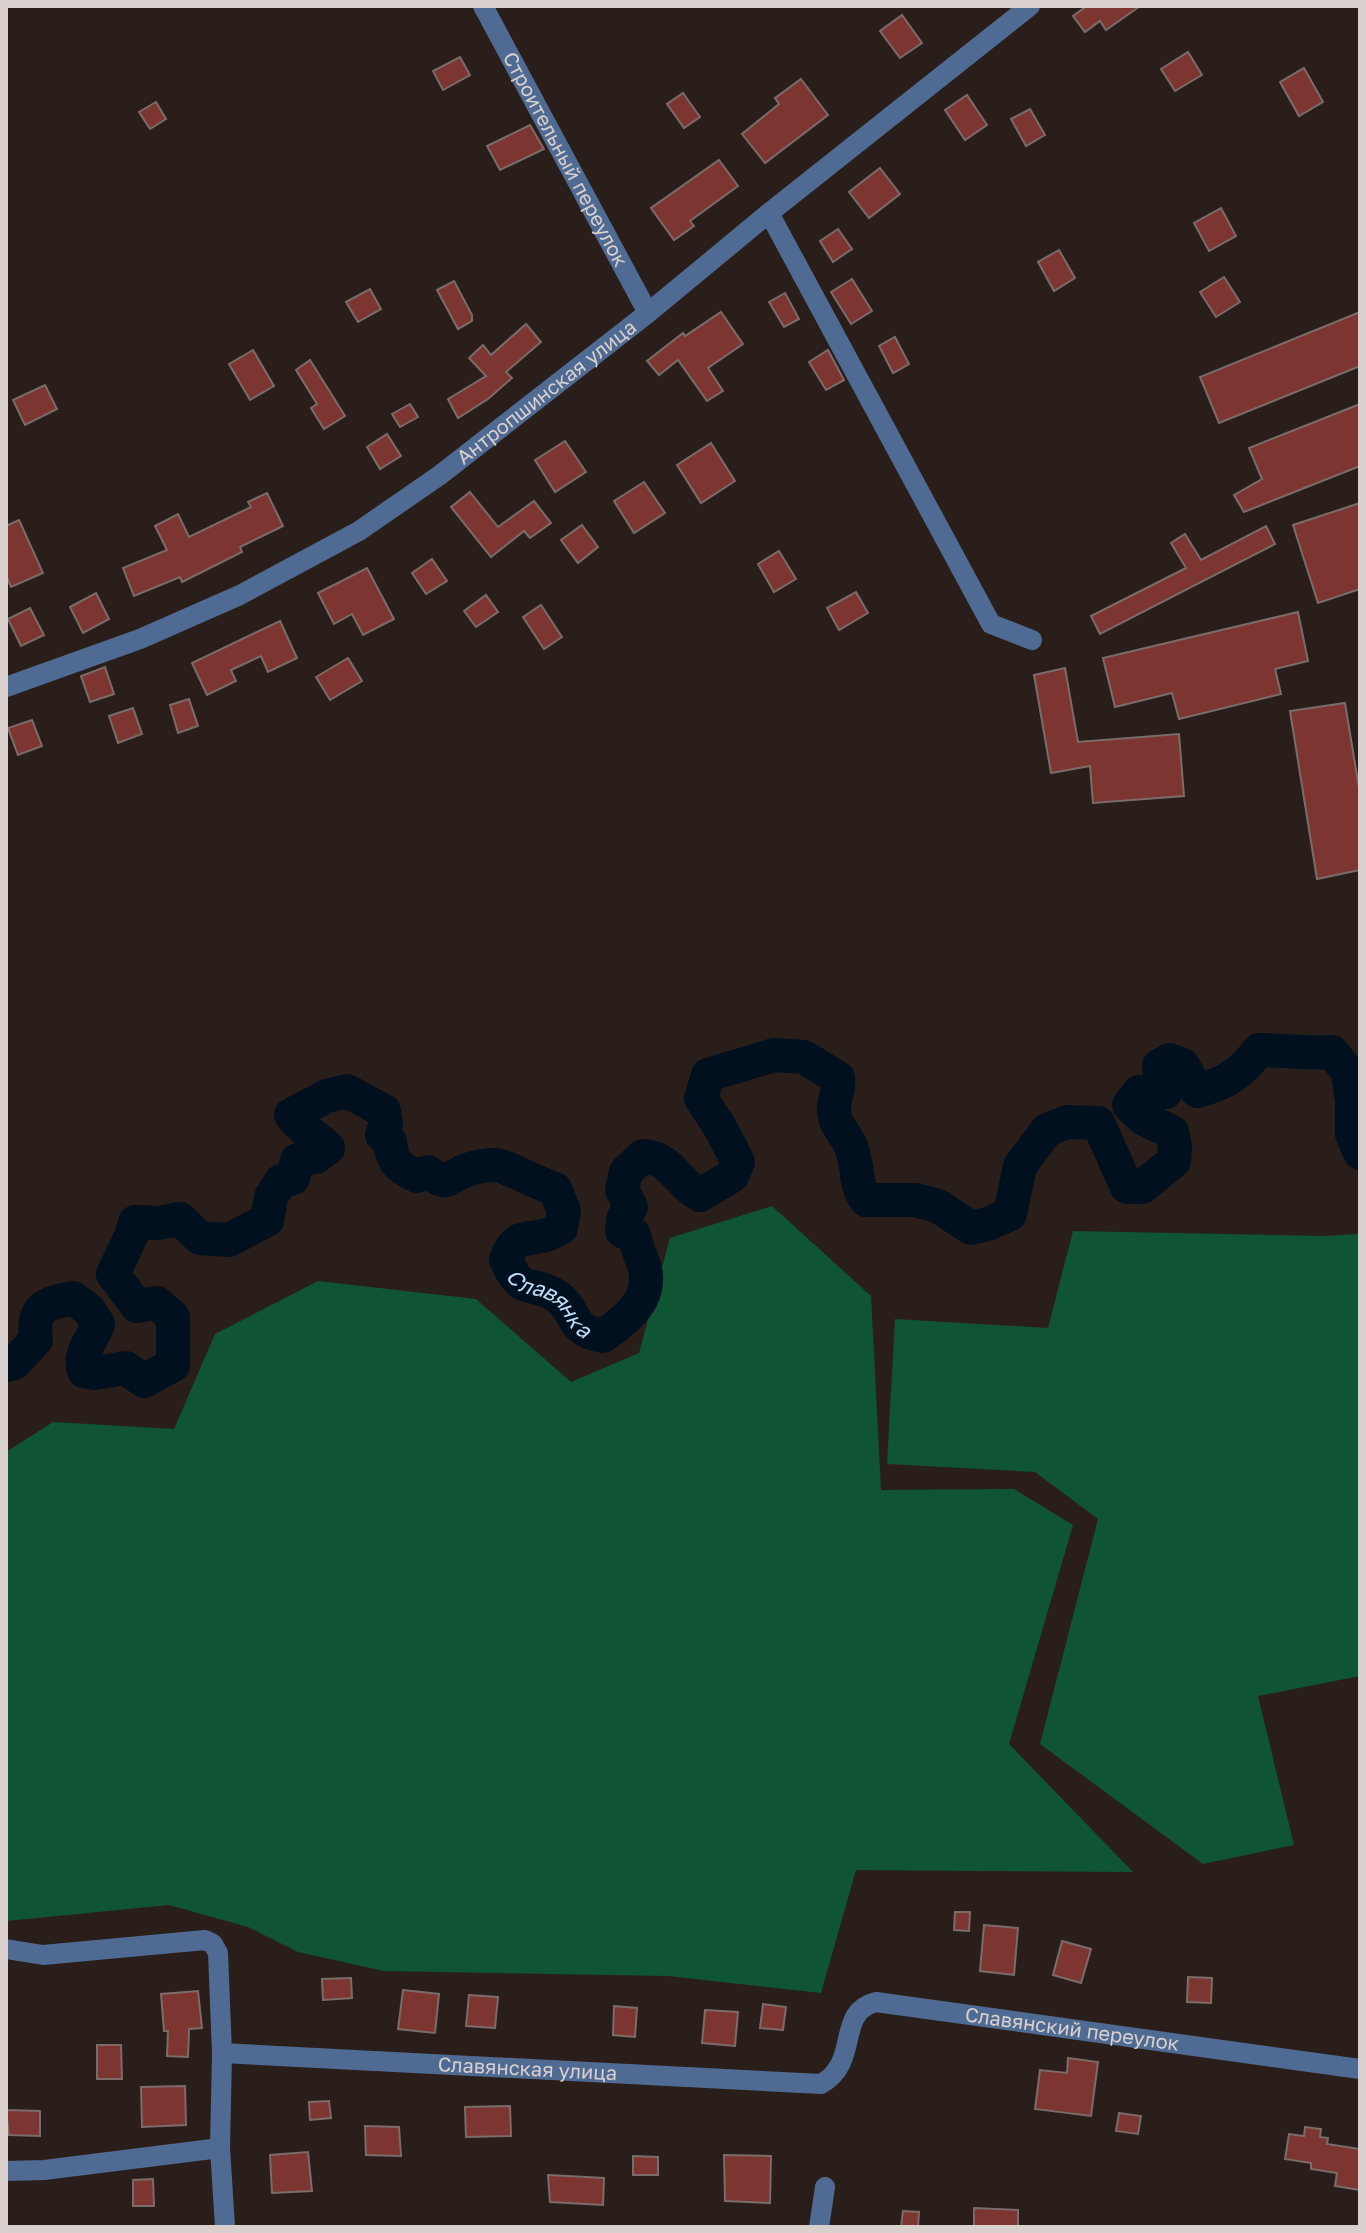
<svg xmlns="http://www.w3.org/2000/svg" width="1366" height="2233" font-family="'Golos Text',sans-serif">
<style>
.green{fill:#0f5533}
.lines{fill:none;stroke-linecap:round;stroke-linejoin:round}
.river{stroke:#00101e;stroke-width:34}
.building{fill:#7c3531;stroke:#7b6c6a;stroke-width:2}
.minor{stroke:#506b93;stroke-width:20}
.labels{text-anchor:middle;stroke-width:6;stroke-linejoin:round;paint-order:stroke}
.street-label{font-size:20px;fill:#d9d0cd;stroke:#0f0a08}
.water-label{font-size:22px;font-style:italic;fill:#badcf7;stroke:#0f0a08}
</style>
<rect width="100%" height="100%" fill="#2a1e1a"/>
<!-- green -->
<g class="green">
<path d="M772,1206l99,90 10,194 133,-1 59,36 -64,219 124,128 -277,-2 -35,123 -153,-17 -284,-5 -86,-19 -50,-25 -79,-22 -163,16v-469l47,-30 121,7 41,-95 103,-53 158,18 95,83 68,-29 31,-115z"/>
<path d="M1073,1231l252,5 35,-2v442l-102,20 36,149 -91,19 -163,-120 58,-225 -63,-47 -148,-8 8,-145 153,9z"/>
</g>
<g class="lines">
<!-- river -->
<path class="river" id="s1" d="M6,1365l8,-2 22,-23c-4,-33 8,-36 37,-42l16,12 9,14c-5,17 -20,27 -14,47l11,2 31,-5 18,13 29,-16v-48l-16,-14 -20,3 -24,-32 18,-38 4,-14 23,1 22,-4 20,19 29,2 38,-20 4,-23 10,-16 12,-3 4,-18 19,-3 12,-9c-12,-13 -27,-18 -37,-33l36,-19 20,-5 37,20 2,12 -4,12 8,7c2,20 9,26 27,34l11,-4c21,16 19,5 39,-2 8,-3 22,-5 31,-5 4,0 46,21 57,24l9,22 -3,17c-6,3 -12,7 -18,8 -21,4 -28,0 -37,23 16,40 26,19 52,38 21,16 10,33 45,39 24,-17 51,-37 41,-71 -4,-10 -8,-20 -10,-30l-12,-4 1,-12 8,-12 -9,-17 4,-18 17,-16c29,2 33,26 57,39l32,-19 6,-14 -17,-33 -20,-31 7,-23 66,-20 30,2 34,21c2,16 -4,17 -4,30 -1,17 12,25 17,39 8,19 3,37 15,53h49l23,6 33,22 17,-4 22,-10 10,-48 27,-36 20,-8 31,1 29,64h15l32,-26 1,-14 -3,-15 -28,-13 -15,-14 10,-13h27l-6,-13 -1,-13 11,-6 13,5 14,26c30,-8 43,-17 62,-41 24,0 49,4 73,2l16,20 4,29v33l8,19"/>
</g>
<!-- building -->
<g class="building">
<path d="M1087,6h53l-34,24 -6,-9 -15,11 -12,-16z"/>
<path d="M902,15l20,28 -22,15 -20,-27z"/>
<path d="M1188,52l14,23 -27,16 -14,-22z"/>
<path d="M460,57l10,18 -27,15 -10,-19z"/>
<path d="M1304,68l19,34 -24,14 -19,-34z"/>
<path d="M801,79l27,36 -63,48 -23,-29 37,-30 -4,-6z"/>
<path d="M683,93l17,24 -16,11 -17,-24z"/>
<path d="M967,95l20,30 -22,15 -20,-30z"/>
<path d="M156,102l10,17 -16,10 -11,-17z"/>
<path d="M1030,109l15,26 -19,11 -15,-27z"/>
<path d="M530,125l14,24 -44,21 -13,-24z"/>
<path d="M719,160l19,26 -48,35 4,5 -20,14 -23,-32z"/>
<path d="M880,168l20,26 -31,24 -20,-26z"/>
<path d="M1221,208l15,28 -27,15 -15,-28z"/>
<path d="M838,229l14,20 -19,13 -13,-21z"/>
<path d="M1059,250l16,28 -21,13 -16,-29z"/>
<path d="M1224,277l16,25 -24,15 -16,-25z"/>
<path d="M852,279l20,32 -21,13 -20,-32z"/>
<path d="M454,281l18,34v6l-14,8 -21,-39z"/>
<path d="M370,289l11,20 -23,13 -12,-20z"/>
<path d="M785,293l14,26 -15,8 -15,-25z"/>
<path d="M721,312l22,32 -35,24 15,23 -16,10 -29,-41 -19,15 -12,-14 36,-28 2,3z"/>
<path d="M1360,312v54l-141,57 -19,-46z"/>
<path d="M526,324l15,18 -35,30 6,6 -24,21 -30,19 -10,-19 38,-23 -17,-18 14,-13 8,10z"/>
<path d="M895,337l14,27 -16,9 -14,-27z"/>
<path d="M253,350l21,36 -24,14 -21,-36z"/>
<path d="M828,350l16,30 -18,10 -17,-28z"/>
<path d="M310,360l35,56 -21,13 -13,-21 6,-4 -21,-34z"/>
<path d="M45,385l12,24 -32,16 -12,-25z"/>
<path d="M410,404l8,13 -18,10 -8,-13z"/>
<path d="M1360,404v62l-116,46 -10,-17 28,-16 -13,-31z"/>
<path d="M387,434l14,22 -21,13 -13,-22z"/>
<path d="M565,441l21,31 -31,20 -20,-32z"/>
<path d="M711,443l24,38 -34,22 -24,-38z"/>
<path d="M644,482l21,31 -31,20 -20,-32z"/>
<path d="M470,492l28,35 36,-26 17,22 -21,15 -6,-7 -33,26 -40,-50z"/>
<path d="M267,493l16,33 -43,21 2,5 -60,30 -2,-5 -46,19 -11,-28 44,-18 -12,-24 23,-12 11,23 62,-30 -3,-5z"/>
<path d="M1360,503v86l-42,14 -25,-78z"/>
<path d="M19,520l24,53 -32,14 -5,-12v-49z"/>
<path d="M582,525l16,22 -20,16 -17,-23z"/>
<path d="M1266,526l9,18 -175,90 -9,-18 95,-48 -15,-25 14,-9 16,26z"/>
<path d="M779,551l17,28 -22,13 -16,-28z"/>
<path d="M432,559l15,22 -21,13 -14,-21z"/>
<path d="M367,568l27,51 -31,16 -11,-21 -18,10 -16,-31z"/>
<path d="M856,592l12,21 -29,17 -12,-22z"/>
<path d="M96,593l13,26 -26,14 -13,-26z"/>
<path d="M486,595l12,17 -22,15 -12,-16z"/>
<path d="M541,605l21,32 -18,12 -21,-32z"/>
<path d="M30,608l14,27 -23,11 -13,-27z"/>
<path d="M1298,612l10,49 -33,8 6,25 -102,25 -7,-26 -57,14 -12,-49z"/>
<path d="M280,621l17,37 -29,14 -7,-16 -30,14 5,11 -29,14 -15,-32z"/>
<path d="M348,658l14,23 -32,19 -14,-23z"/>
<path d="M105,667l9,27 -24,8 -9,-26z"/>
<path d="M1065,668l13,74 101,-8 5,62 -91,7 -3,-37 -39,7 -17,-98z"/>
<path d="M189,699l9,27 -20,7 -8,-28z"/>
<path d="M1345,703l15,91v76l-43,9 -27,-168z"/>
<path d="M133,708l9,26 -24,9 -9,-27z"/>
<path d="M32,720l10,26 -24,9 -10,-27z"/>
<path d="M955,1912h15l-1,19 -15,-1z"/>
<path d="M984,1925l34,3 -4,47 -34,-4z"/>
<path d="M1062,1941l29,8 -10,34 -28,-8z"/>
<path d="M1188,1977l24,1 -1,25 -24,-1z"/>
<path d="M351,1978l1,20 -29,2 -1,-21z"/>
<path d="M403,1990l36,4 -4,39 -37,-4z"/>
<path d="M198,1991l4,37 -13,1 -1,28 -21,-1 1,-25h-4l-3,-37z"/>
<path d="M469,1995l29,2 -3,31 -29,-2z"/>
<path d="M763,2004l23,3 -3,23 -23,-2z"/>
<path d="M614,2006l23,2 -2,29 -22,-2z"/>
<path d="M705,2010l33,2 -3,34 -33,-3z"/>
<path d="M97,2045h24l1,34h-25z"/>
<path d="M1068,2058l30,4 -7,54 -56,-7 5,-39 27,3z"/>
<path d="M185,2086l1,39 -44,2 -1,-40z"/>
<path d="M329,2101l2,17 -21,2 -1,-18z"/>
<path d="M510,2106l1,30 -45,1 -1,-30z"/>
<path d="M6,2110l34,1v25l-31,-1z"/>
<path d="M1119,2113l22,3 -3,18 -22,-3z"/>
<path d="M365,2126l34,1 2,29 -35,-1z"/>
<path d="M1305,2127l16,2 -1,8 8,1 -1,6 33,5v41l-25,-4 2,-13 -26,-4v-6l-26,-4 4,-25 15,2z"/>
<path d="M308,2152l4,39 -40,2 -2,-38z"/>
<path d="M724,2155l47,1 -1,47 -45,-2z"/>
<path d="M633,2156l25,1v18h-25z"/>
<path d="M548,2175l56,3 -1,27 -53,-3z"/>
<path d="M153,2179l1,27h-21v-26z"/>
<path d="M974,2208l44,2v17h-44z"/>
<path d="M903,2211l16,1 -1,15h-17z"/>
</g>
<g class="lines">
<!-- minor -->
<g class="minor">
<path id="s2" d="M483,6l165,307"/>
<path d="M769,213l222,411 41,16"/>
<path id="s3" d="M6,687l134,-48 100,-44 119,-64 81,-56 208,-162 121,-100 261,-207"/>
<path d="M6,1949l37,6 162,-15 8,4 5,9 4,100 -2,95 5,79"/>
<path id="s4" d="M222,2053l599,31c40,-22 14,-72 55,-82l484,67"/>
<path d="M6,2171l38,-1 176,-22"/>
<path d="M819,2227l6,-40"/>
</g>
</g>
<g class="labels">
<!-- street labels -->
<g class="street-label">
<text dy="7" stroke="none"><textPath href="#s2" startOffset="174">Строительный переулок</textPath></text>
<text dy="7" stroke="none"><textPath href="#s3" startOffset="620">Антропшинская улица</textPath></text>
<text dy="7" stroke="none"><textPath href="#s4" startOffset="902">Славянский переулок</textPath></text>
<text dy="7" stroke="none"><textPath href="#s4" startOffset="306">Славянская улица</textPath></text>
</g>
<!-- water labels -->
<g class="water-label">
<text dy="8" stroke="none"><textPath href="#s1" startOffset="1286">Славянка</textPath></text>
</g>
</g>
<!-- border -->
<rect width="1366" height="2233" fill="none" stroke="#d9d0cd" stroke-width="16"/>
</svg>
